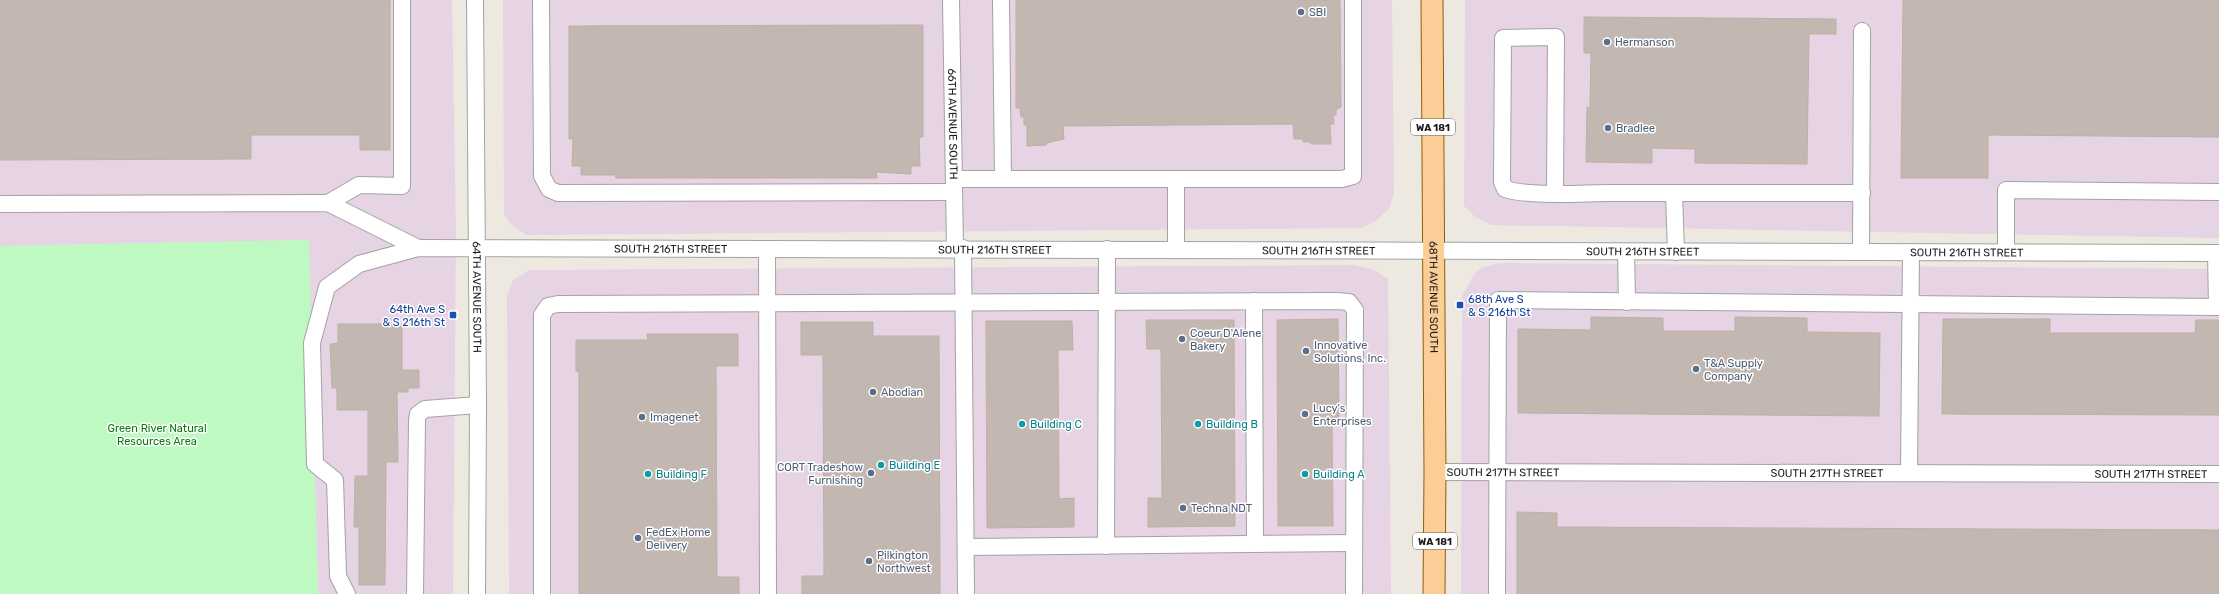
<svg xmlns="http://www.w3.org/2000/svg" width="2219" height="594" font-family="Rubik,sans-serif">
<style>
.industrial{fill:#e6d3e3}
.park{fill:#bdf9c0}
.building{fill:#c2b8b1;stroke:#bfafa4}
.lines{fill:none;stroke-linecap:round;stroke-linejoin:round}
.minor-casing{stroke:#a3a3a3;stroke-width:18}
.major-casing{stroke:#925e01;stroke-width:23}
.minor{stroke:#fff;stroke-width:16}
.major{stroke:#fbce98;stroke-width:21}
.service-dot{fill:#5c6f8a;stroke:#fff;stroke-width:1.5}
.transit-dot{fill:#1a4fb4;stroke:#fff;stroke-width:1.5}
.culture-dot{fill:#0f9aa8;stroke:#fff;stroke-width:1.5}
.labels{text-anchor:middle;stroke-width:3;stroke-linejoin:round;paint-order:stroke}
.shield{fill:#fff;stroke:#606060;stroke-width:1}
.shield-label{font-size:10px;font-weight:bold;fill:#1c1c1c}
.service-label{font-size:11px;fill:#4e5e75;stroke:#fff;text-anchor:start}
.street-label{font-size:11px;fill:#1c1c1c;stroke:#fff}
.transit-label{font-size:11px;fill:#164399;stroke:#fff;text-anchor:start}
.culture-label{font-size:11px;fill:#0d838f;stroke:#fff;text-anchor:start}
.park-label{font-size:11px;fill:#0c7812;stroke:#fff}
</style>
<rect width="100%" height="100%" fill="#ede9e1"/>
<!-- industrial -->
<g class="industrial">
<path d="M0,0h452l4,235 -3,359h-135l-10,-354 -308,6z"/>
<path d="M503,0h889l2,193 -5,16 -15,13 -13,6 -835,7 -16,-12 -6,-9z"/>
<path d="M1465,0h754v238l-728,-13 -16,-8 -11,-11z"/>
<path d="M1500,263l719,6v325h-758l1,-298 13,-23 9,-6z"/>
<path d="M1355,265l19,5 14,9 3,315h-882l-2,-298 6,-16 17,-10z"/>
</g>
<!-- park -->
<path class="park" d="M309,240l9,354h-318v-348z"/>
<!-- building -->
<g class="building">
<path d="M0,0h390v150h-30v-15h-109v24l-251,1z"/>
<path d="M1016,0h324l1,107 -5,3v5h-3l1,9h-4l1,20h-20v-2h-8v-3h-9l-1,-15 -230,2 1,13 -18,4v2l-19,1v-21h-3v-8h-3l-1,-9h-4z"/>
<path d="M1903,0h316v137l-231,-2v43h-87z"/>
<path d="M1584,17l252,2v15h-27l-2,130 -112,-1v-14l-43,-1v15l-66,-1 1,-55 3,1 1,-55h-7z"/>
<path d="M923,25v112h-4l1,29h-9v8l-35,-2 1,6h-261l-1,-3h-34v-9h-9l1,-27h-4v-113z"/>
<path d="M1591,317l72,1v13h72v-14l72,1v14l73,1 -1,83 -361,-3v-84l73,1z"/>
<path d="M1338,319l1,104h-7l1,103h-55l-1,-206z"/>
<path d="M1943,319h107v14h145l1,-13h23v95l-277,-1z"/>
<path d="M1146,320h88l1,206 -87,1v-29h14l-1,-149h-14z"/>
<path d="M986,321h86l1,29h-15l1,149 15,-1v29l-87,1z"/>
<path d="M801,322h72v14h66l1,258h-138v-18h22l-1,-221h-22z"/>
<path d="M338,324h64v46h17v18h-11v4h-11l1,70h-12l-1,123h-26v-58h-5l1,-51h13v-66h-31v-22h-5l-2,-44 8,-1z"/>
<path d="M647,334h91v32h-22l1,211h22v17h-160v-223h-3v-31h72z"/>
<path d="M1517,512l40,1v14l662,3v64h-702z"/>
</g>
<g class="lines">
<defs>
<g id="minor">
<path id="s1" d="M475,0l3,405 -1,189"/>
<path d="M541,0l1,176 7,13 9,4 396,-1"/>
<path id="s2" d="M951,0l4,248"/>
<path d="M1001,0l2,179"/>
<path d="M954,179h388l11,-3v-176"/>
<path d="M1176,179v71"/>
<path d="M1555,193l1,-156 -53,1 -1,144 3,7c26,8 77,4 106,4 83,0 167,0 251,0"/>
<path d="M1674,193l2,59"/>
<path d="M328,203l31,-18 43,1v-186"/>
<path d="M0,204l328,-1 90,45"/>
<path d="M963,248l3,346"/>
<path d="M767,249l1,345"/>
<path d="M1626,252l1,50"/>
<path d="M1861,252l1,-221"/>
<path d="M2006,252v-62l213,2"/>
<path d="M2216,253l1,54"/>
<path d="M1254,301l1,243"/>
<path id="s3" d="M1435,472l784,2"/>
<path d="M1909,473l2,-221"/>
<path d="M1106,546l1,-297"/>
<path d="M966,547l388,-4"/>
<path id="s4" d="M347,594l-9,-18 -3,-96 -20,-16 -3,-121 15,-56 32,-23 59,-16 1801,5"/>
<path d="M415,594l2,-174 1,-6 7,-5 53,-4"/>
<path d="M542,594v-279l6,-9 10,-2 779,-3 12,1 6,8 -1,284"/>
<path d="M1497,594l1,-294 721,7"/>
</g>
<g id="major">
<path id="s5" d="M1432,0l3,472 -1,122"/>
</g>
</defs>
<!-- minor casing -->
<use href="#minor" class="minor-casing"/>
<!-- major casing -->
<use href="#major" class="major-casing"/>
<!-- minor -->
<use href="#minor" class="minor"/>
<!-- major -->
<use href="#major" class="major"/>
</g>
<!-- markers -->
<g class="service-dot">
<circle cx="1301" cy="12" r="4"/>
<circle cx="1607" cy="42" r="4"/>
<circle cx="1608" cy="128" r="4"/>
<circle cx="1182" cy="339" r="4"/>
<circle cx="1306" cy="351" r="4"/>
<circle cx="1696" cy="369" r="4"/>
<circle cx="873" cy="392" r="4"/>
<circle cx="1305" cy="414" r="4"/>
<circle cx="642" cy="417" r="4"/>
<circle cx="871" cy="473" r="4"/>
<circle cx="1183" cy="508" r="4"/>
<circle cx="638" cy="538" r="4"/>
<circle cx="869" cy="561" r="4"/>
</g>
<g class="transit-dot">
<rect x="1456" y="301" width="8" height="8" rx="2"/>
<rect x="449" y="311" width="8" height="8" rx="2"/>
</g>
<g class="culture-dot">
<circle cx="1022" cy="424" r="4"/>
<circle cx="1198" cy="424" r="4"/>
<circle cx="881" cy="465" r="4"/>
<circle cx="648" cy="474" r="4"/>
<circle cx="1305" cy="474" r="4"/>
</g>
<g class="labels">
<!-- shield labels -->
<g class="shield">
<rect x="1411" y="119" width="44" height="16" rx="3"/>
<rect x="1413" y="533" width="44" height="16" rx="3"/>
</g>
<g class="shield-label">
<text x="1433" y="131">WA 181</text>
<text x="1435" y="545">WA 181</text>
</g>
<!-- service labels -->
<g class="service-label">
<text x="1309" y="16">SBI</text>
<text x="1615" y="46">Hermanson</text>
<text x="1616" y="132">Bradlee</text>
<text x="1190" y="337">Coeur D'Alene<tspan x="1190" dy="13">Bakery</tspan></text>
<text x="1314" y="349">Innovative<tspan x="1314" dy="13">Solutions, Inc.</tspan></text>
<text x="1704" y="367">T&amp;A Supply<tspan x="1704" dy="13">Company</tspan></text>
<text x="881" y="396">Abodian</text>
<text x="1313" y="412">Lucy's<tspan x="1313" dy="13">Enterprises</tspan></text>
<text x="650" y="421">Imagenet</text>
<text x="863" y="471" text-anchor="end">CORT Tradeshow<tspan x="863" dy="13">Furnishing</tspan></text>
<text x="1191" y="512">Techna NDT</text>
<text x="646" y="536">FedEx Home<tspan x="646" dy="13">Delivery</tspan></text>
<text x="877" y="559">Pilkington<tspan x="877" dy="13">Northwest</tspan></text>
</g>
<!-- street labels -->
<g class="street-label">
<text dy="4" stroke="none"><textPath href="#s2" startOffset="124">66TH AVENUE SOUTH</textPath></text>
<text dy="4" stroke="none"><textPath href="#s4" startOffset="674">SOUTH 216TH STREET</textPath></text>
<text dy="4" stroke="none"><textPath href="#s4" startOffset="998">SOUTH 216TH STREET</textPath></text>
<text dy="4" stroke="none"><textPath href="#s4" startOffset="1322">SOUTH 216TH STREET</textPath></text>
<text dy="4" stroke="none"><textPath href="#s4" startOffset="1646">SOUTH 216TH STREET</textPath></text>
<text dy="4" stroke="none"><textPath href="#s4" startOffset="1970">SOUTH 216TH STREET</textPath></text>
<text dy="4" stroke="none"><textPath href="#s1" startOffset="297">64TH AVENUE SOUTH</textPath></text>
<text dy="4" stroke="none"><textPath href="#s5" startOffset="297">68TH AVENUE SOUTH</textPath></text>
<text dy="4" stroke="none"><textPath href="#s3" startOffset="68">SOUTH 217TH STREET</textPath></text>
<text dy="4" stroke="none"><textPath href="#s3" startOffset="392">SOUTH 217TH STREET</textPath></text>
<text dy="4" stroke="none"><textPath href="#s3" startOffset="716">SOUTH 217TH STREET</textPath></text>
</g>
<!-- transit labels -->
<g class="transit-label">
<text x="1468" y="303">68th Ave S<tspan x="1468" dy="13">&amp; S 216th St</tspan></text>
<text x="445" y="313" text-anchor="end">64th Ave S<tspan x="445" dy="13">&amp; S 216th St</tspan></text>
</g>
<!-- culture labels -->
<g class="culture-label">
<text x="1030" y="428">Building C</text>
<text x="1206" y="428">Building B</text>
<text x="889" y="469">Building E</text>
<text x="656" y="478">Building F</text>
<text x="1313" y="478">Building A</text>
</g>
<!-- park labels -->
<g class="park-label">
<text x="157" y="432">Green River Natural<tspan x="157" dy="13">Resources Area</tspan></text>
</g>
</g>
</svg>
